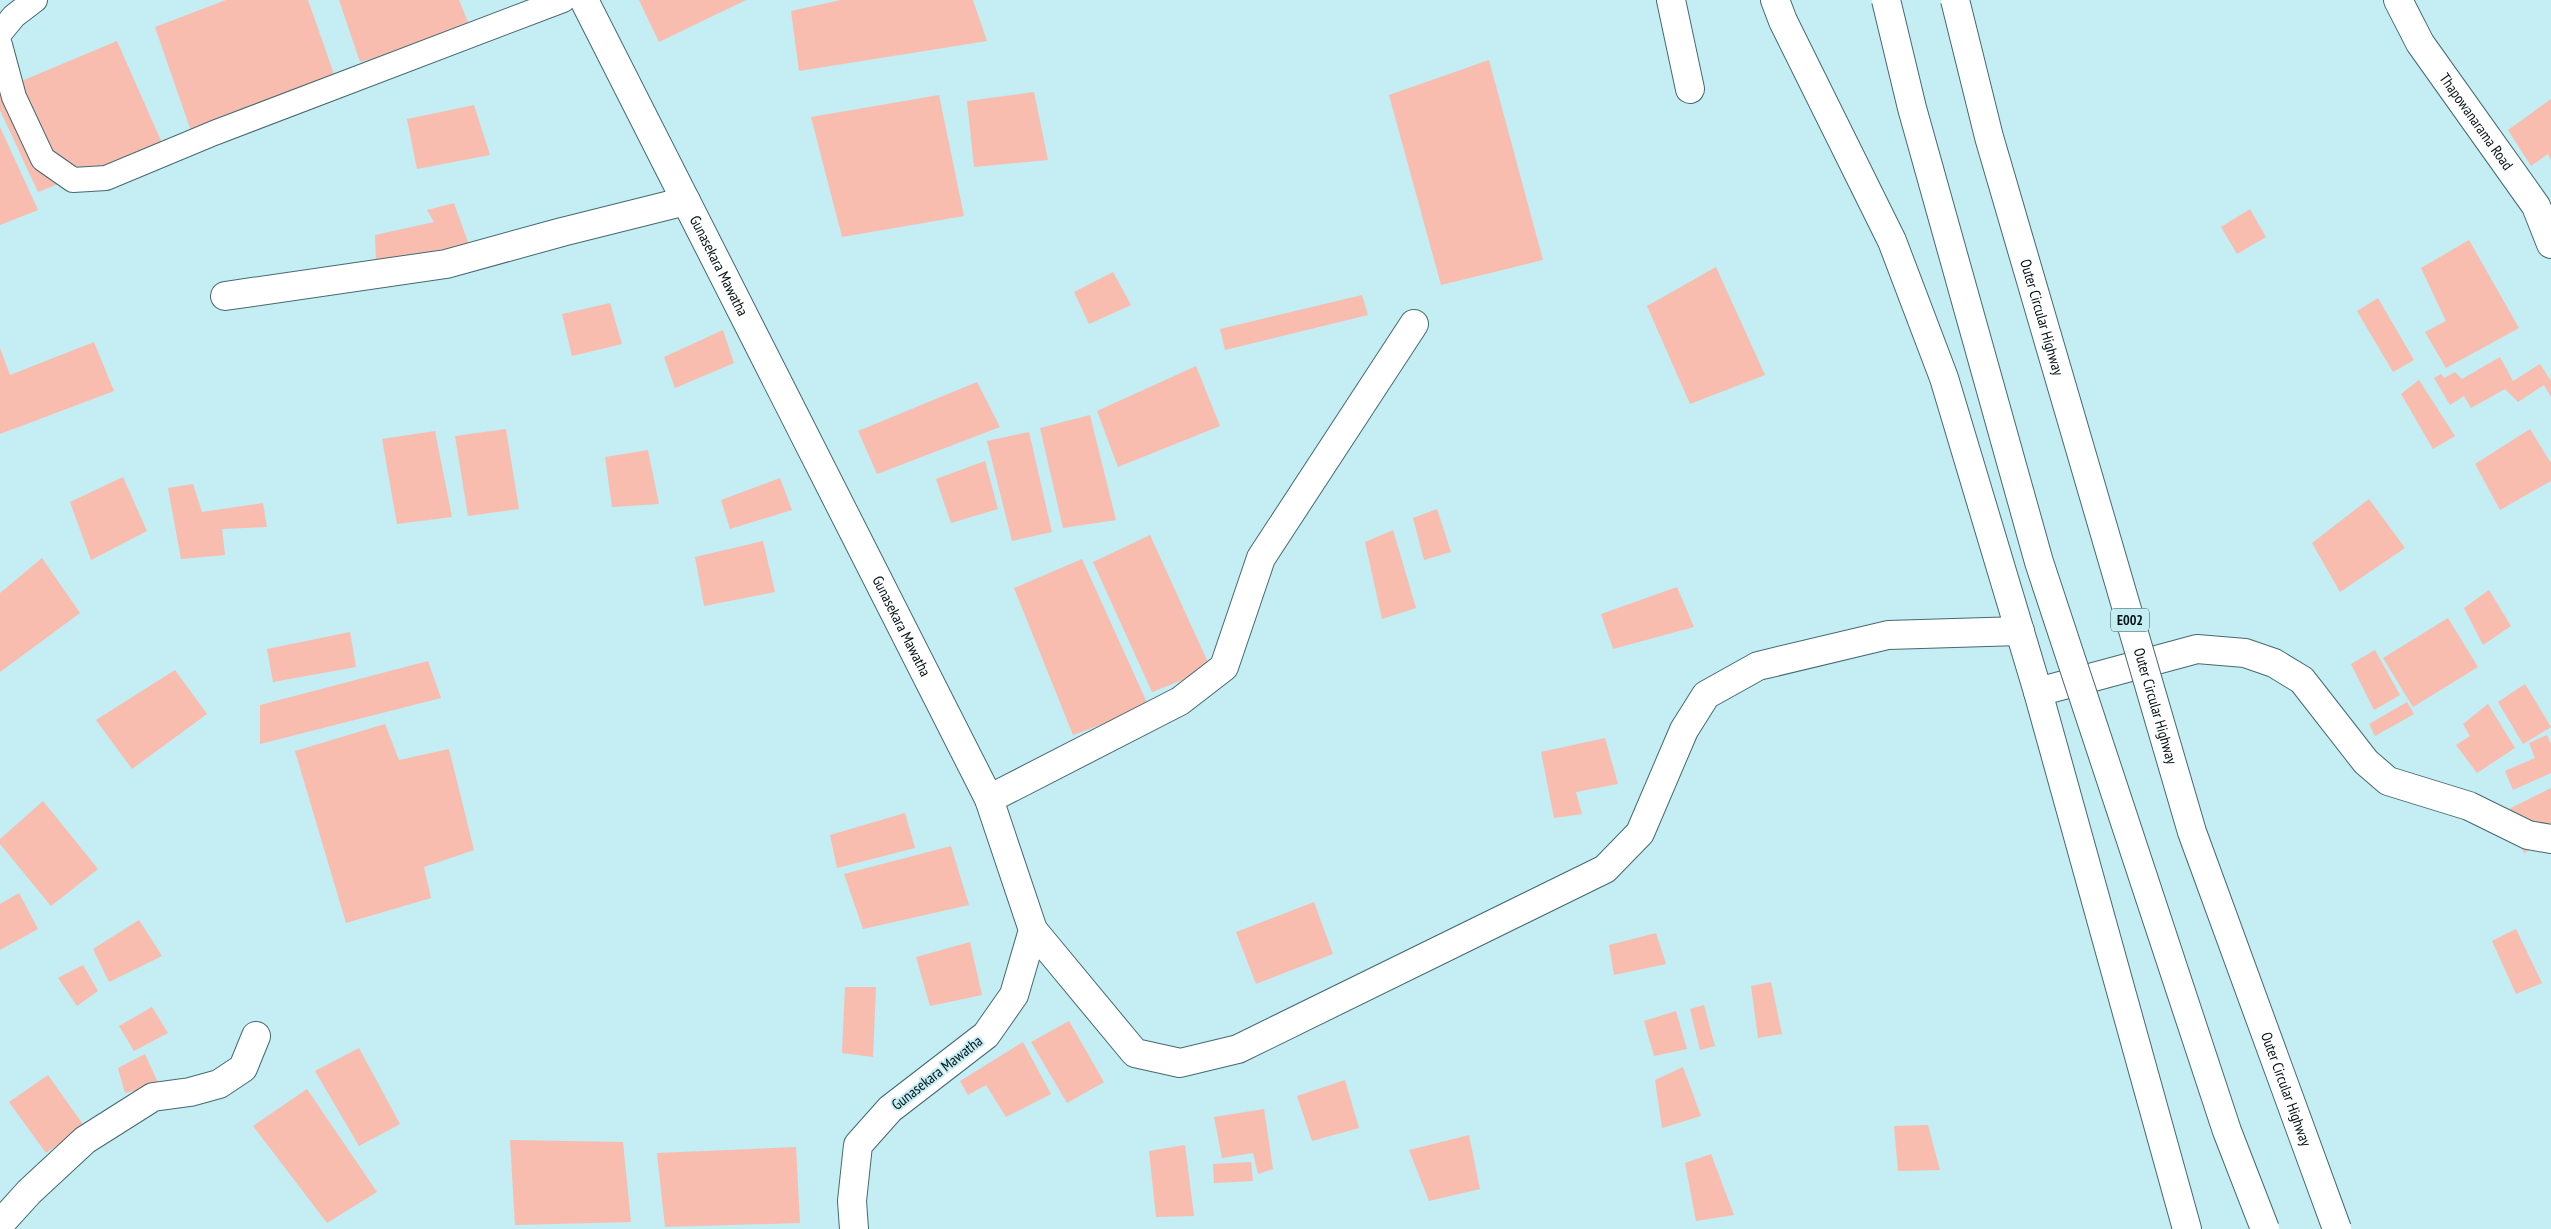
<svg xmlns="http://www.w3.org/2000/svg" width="2551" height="1229" font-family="'PT Sans Narrow',sans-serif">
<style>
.building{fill:#f8bdaf}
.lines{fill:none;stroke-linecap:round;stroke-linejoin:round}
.lane-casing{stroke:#446a70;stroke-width:26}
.street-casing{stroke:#446a70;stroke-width:30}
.secondary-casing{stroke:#446a70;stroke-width:30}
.lane{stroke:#fff;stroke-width:24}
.street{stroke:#fff;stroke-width:28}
.secondary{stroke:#fff;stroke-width:28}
.highway-bridge-casing{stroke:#446a70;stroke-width:30;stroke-linecap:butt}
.highway-bridge{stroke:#fff;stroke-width:28}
.labels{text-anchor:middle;stroke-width:4;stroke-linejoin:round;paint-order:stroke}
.shield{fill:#c4edf4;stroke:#3e5457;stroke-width:1}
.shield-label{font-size:14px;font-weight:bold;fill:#041214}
.street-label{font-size:15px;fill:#041214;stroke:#c4edf4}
</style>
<rect width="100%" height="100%" fill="#c4edf4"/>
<!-- building -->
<g class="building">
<path d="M226,0h82l27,77 -144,54 -36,-104z"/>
<path d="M339,0h120l14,34 -113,28z"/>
<path d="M639,0h107l-87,42z"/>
<path d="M973,0l14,41 -188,30 -8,-60 50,-11z"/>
<path d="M117,41l45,102 -124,49 -38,-82v-20z"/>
<path d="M1489,60l54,200 -102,25 -52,-190z"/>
<path d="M1034,92l14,68 -74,7 -7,-66z"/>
<path d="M939,95l25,121 -122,21 -31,-120z"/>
<path d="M2551,99v61l-3,-6 -17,12 -23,-36z"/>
<path d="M474,105l16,50 -73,14 -10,-50z"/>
<path d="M0,127l38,83 -38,15z"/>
<path d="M454,203l16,45 -94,16 -1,-29 59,-13 -7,-12z"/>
<path d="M2250,209l16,28 -29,17 -16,-27z"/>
<path d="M2469,240l50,88 -73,40 -21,-36 21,-11 -25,-53z"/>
<path d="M1716,267l49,108 -75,29 -43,-98z"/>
<path d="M1113,272l18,33 -42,19 -15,-32z"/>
<path d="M1362,295l6,20 -143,35 -5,-21z"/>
<path d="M2378,298l36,62 -21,12 -36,-61z"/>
<path d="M610,303l12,41 -50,12 -10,-42z"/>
<path d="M723,330l11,33 -59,25 -11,-31z"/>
<path d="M94,342l20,49 -114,43v-86l10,27z"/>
<path d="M2500,357l13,24 27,-17 11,17v16l-7,-12 -26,17 -13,-13 -34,19 -7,-12 -14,9 -16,-27 7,-4 3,4 11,-6 7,7z"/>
<path d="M1196,366l24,60 -102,41 -21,-56z"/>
<path d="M2419,380l36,56 -22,13 -32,-55z"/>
<path d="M977,382l23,45 -123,47 -19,-43z"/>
<path d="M1090,415l26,105 -53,8 -23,-100z"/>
<path d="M506,429l13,80 -51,7 -13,-80z"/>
<path d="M2530,429l21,34v18l-51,29 -25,-46z"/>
<path d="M435,431l17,86 -55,7 -15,-85z"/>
<path d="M1029,432l23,100 -40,9 -25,-100z"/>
<path d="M648,450l11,54 -47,3 -7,-50z"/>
<path d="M985,461l13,48 -47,14 -15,-44z"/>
<path d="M123,477l24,54 -56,29 -21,-58z"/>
<path d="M780,478l12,32 -62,19 -9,-29z"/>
<path d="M193,484l9,28 61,-9 4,24 -45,2 3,26 -44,4 -13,-71z"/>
<path d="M2369,499l36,49 -65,44 -28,-49z"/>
<path d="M1437,509l14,43 -27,8 -11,-42z"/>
<path d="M1393,530l23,78 -34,11 -17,-77z"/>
<path d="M1150,535l61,134 -59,23 -59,-130z"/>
<path d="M763,541l12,51 -71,14 -9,-49z"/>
<path d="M42,558l38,55 -80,59v-79z"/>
<path d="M1082,559l67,148 -76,28 -59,-147z"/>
<path d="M1677,587l17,40 -81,22 -12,-35z"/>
<path d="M2489,590l22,36 -28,19 -19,-37z"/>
<path d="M2448,618l30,49 -65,40 -30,-49z"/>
<path d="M350,632l6,35 -83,15 -6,-33z"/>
<path d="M2375,650l25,45 -26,15 -23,-46z"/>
<path d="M428,661l13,37 -181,46v-39z"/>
<path d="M175,670l32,44 -75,55 -36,-49z"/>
<path d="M2525,684l26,43 -28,17 -25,-42z"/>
<path d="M2407,702l7,12 -39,22 -6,-12z"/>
<path d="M2488,704l27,44 -38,25 -21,-28 14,-9 -7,-12z"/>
<path d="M385,724l14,36 50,-11 25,101 -50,17 7,31 -85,25 -51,-172z"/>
<path d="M2547,735l4,9v29l-38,17 -8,-19 30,-13 -6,-15z"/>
<path d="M1605,738l13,46 -42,8 6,22 -28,4 -13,-66z"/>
<path d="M2551,788v52l-27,13 -19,-42z"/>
<path d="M43,801l55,68 -47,37 -51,-62v-5z"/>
<path d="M905,813l10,35 -78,20 -7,-33z"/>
<path d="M951,846l18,59 -106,24 -19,-55z"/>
<path d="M19,893l19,36 -38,21v-46z"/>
<path d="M1314,902l19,52 -77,30 -20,-52z"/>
<path d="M139,920l23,36 -53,26 -16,-33z"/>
<path d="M2516,929l26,54 -26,11 -24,-53z"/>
<path d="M1656,933l10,31 -52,11 -5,-30z"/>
<path d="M970,942l12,53 -52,11 -14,-49z"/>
<path d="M83,965l15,26 -21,15 -19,-28z"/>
<path d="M1771,982l11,52 -24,4 -7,-52z"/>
<path d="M845,987h31l-3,70 -31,-4z"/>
<path d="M1704,1005l11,41 -15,4 -10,-41z"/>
<path d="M152,1007l16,26 -34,18 -15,-25z"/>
<path d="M1676,1011l11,38 -33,7 -10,-35z"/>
<path d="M1069,1021l35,61 -37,21 -36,-61z"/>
<path d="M1023,1042l28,52 -45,23 -20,-32 -18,10 -8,-14z"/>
<path d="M359,1048l41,76 -41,22 -44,-75z"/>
<path d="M145,1054l14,31 -34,8 -7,-25z"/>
<path d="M1683,1067l18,49 -39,12 -7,-48z"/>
<path d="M48,1075l36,51 -38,27 -37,-51z"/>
<path d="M1345,1080l14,48 -47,13 -15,-45z"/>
<path d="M307,1089l70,103 -50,31 -74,-97z"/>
<path d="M1264,1109l9,60 -15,5 -5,-21 -31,5 -8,-41z"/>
<path d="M1928,1125l12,45 -42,1 -4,-45z"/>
<path d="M1469,1135l11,54 -51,12 -20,-51z"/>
<path d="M510,1140l113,2 8,80 -116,3z"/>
<path d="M1185,1145l9,71 -38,1 -7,-66z"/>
<path d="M796,1147l4,76 -135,4 -8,-74z"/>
<path d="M1711,1154l23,61 -38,6 -11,-58z"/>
<path d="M1251,1162l2,19 -39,2 -1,-19z"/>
</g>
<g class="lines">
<defs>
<g id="lane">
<path d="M0,33l14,-17 21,-16"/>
<path d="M0,45l14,52 29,62 30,21 33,-2 108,-45 349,-133"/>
</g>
<g id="street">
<path d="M1671,0l19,89"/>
<path id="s1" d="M2398,0l22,43 116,163 15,38"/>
<path d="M225,296l221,-32 116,-32 124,-31"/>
<path d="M2038,692l159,-43 48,4 29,10 28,17 64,82 22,19 81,25 59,29 23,4"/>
<path d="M989,799l191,-98 44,-34 37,-109 153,-234"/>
<path d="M1033,930l102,123 45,10 58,-14 367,-180 35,-36 44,-103 22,-35 52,-29 130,-31 132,-4"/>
<path d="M0,1224l29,-32 56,-52 68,-43 37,-5 29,-8 24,-16 13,-32"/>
</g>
<g id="secondary">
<path id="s2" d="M584,0l405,799 44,131 -19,65 -28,40 -96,74 -32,36 -6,56 2,28"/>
<path d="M1775,0l8,21 109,220 52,137 94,314 149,537"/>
</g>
</defs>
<!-- lane casing -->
<use href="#lane" class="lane-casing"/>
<!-- street casing -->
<use href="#street" class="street-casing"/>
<!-- secondary casing -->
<use href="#secondary" class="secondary-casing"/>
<!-- lane -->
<use href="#lane" class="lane"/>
<!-- street -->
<use href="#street" class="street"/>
<!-- secondary -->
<use href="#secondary" class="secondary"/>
<defs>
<g id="highway-bridge">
<path d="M1886,0l26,108 127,454 188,569 38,98"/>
<path id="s3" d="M1955,0l34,137 203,695 145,397"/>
</g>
</defs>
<!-- highway-bridge casing -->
<use href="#highway-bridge" class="highway-bridge-casing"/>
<!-- highway-bridge -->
<use href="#highway-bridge" class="highway-bridge"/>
</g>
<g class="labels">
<!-- shield labels -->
<rect class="shield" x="2111" y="608.5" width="38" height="23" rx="4"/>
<g class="shield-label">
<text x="2130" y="625">E002</text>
</g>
<!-- street labels -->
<g class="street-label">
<text dy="5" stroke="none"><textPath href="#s1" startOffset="145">Thapowanarama Road</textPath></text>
<text dy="5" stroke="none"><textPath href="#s2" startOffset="298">Gunasekara Mawatha</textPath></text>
<text dy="5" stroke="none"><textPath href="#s3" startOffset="329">Outer Circular Highway</textPath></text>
<text dy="5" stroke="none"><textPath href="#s2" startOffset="702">Gunasekara Mawatha</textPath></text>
<text dy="5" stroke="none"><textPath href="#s3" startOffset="734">Outer Circular Highway</textPath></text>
<text transform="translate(937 1073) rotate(-38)" y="5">Gunasekara Mawatha</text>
<text dy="5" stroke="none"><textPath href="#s3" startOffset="1139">Outer Circular Highway</textPath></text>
</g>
</g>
</svg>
